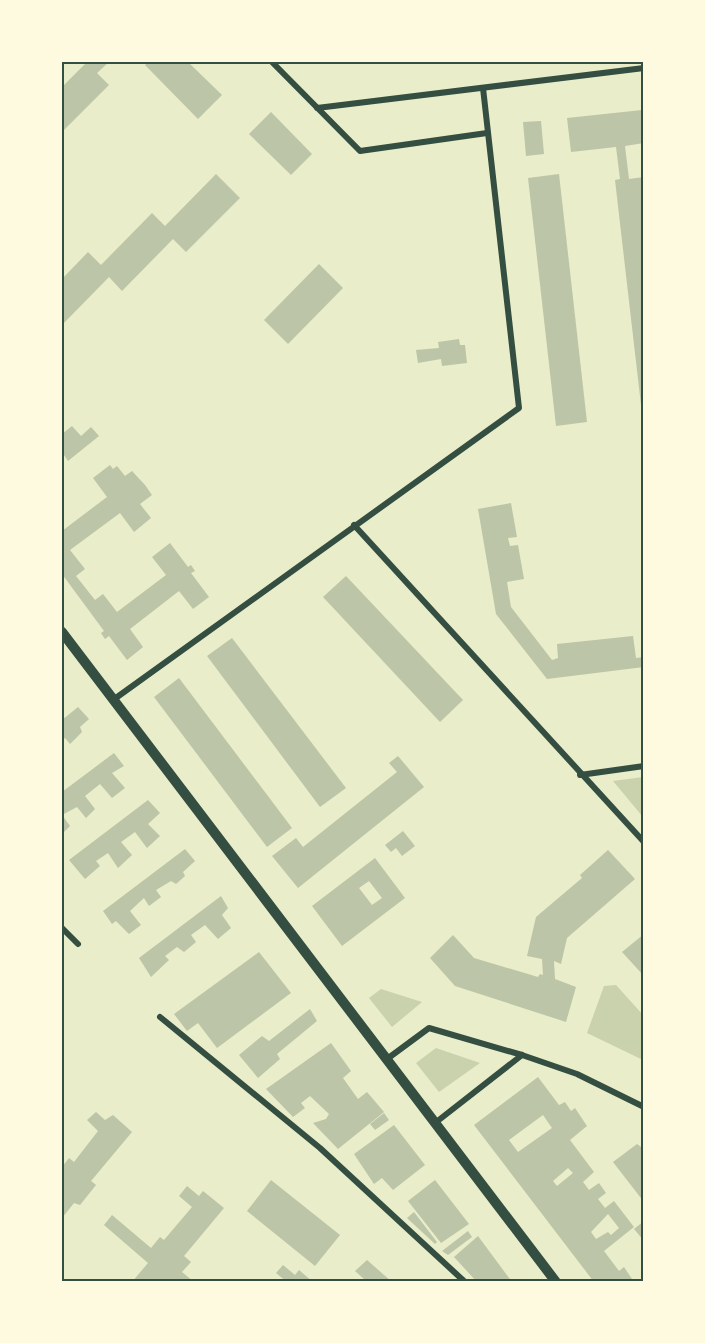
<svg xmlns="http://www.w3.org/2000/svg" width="705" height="1343" font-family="'PT Sans Narrow',sans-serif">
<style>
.green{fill:#cad2ad}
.building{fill:#bcc5a7;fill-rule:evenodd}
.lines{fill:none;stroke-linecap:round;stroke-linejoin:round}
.minor{stroke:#344e41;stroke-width:6}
.tertiary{stroke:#344e41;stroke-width:10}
.neatline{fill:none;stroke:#344e41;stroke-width:2}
</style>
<rect width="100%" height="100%" fill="#e9edc9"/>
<!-- green -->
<g class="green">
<path d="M643,777h1l-1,40 -30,-36z"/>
<path d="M616,985l27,30v45l-56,-27 17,-47z"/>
<path d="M381,989l41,13 -30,25 -23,-29z"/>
<path d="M436,1048l44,15 -41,29 -23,-29z"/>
</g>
<!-- building -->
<g class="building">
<path d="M83,62h26l-12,11 12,12 -47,47v-45l23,-23z"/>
<path d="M149,62h39l34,33 -24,24 -53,-54z"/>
<path d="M642,110l2,33 -19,3 4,33 15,-2v228h-3l-26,-225 5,-1 -4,-32 -45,5 -4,-34z"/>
<path d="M271,112l41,42 -21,21 -42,-41z"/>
<path d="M541,121l3,33 -18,2 -3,-34z"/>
<path d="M216,174l24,24 -54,54 -13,-13 -51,52 -13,-14 -47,48v-46l26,-27 13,13 51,-52 13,13z"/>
<path d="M559,174l28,248 -31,4 -28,-248z"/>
<path d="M319,264l24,24 -55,56 -24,-24z"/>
<path d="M459,339l1,6h5l2,18 -25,3 -1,-7 -23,4 -2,-13 23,-2 -1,-6z"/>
<path d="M72,426l9,10 10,-9 8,9 -31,25 -6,-9v-18z"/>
<path d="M110,465l3,4 4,-3 8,10 7,-5 13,14 7,10 -12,9 11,14 -17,14 -14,-19 -50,37 15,19 -9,7 19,24 8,-6 14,18 49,-37 -14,-18 18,-14 18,24 3,-2 4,6 -4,2 18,24 -16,12 -14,-18 -49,38 13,18 -16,13 -18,-24 -4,3 -4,-6 3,-2 -42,-57v-43l45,-34 -14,-19z"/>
<path d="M511,503l6,34 -9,1 2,8 8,-1 6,34 -17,3 4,25 41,53 6,-2 -1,-14 76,-8 3,22 8,-1v10l-97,12 -51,-65 -18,-105z"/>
<path d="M346,576l117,124 -23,22 -117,-125z"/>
<path d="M232,638l114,150 -26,19 -113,-151z"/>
<path d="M179,678l113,150 -25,19 -113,-150z"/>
<path d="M78,707l11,12 -9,8 2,5 -12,12 -5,-6 -3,2v-20z"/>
<path d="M114,753l10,13 -12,7 13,15 -13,10 -12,-14 -15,12 10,13 -9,9 -9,-11 -15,8 8,11 -8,8v-42z"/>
<path d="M398,756l26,31 -126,101 -26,-32 24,-18 7,9 94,-75 -8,-9z"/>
<path d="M148,800l12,13 -12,11 12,12 -13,12 -12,-16 -14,10 11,13 -14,13 -10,-15 -12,8 4,5 -15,13 -16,-19z"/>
<path d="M403,831l12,15 -13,10 -6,-8 -5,4 -6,-7z"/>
<path d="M185,849l10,12 -12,11 2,4 -9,8 -5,-3 -15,9 5,7 -12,9 -5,-8 -14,13 11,14 -12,9 -13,-13 -4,3 -9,-13z"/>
<path d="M608,850l27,29 -68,59 -6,26 -7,-3 1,18 21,8 -10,35 -111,-36 -25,-28 23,-23 21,23 64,19 2,-3 3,1 -1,-16 -15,-3 9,-39 46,-39 -2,-3z"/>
<path d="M375,858l30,40 -63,48 -30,-40zM369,881l13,17 -10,7 -13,-17z"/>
<path d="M221,896l7,12 -6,7 9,13 -13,11 -13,-14 -14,10 5,7 -12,10 -7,-5 -12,9 4,4 -18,17 -12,-19z"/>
<path d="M644,934v42l-22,-24z"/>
<path d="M259,952l32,41 -74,55 -19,-25 -11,8 -13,-17z"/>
<path d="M310,1009l7,12 -40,33 3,5 -22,19 -19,-23 23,-19 7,5z"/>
<path d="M331,1043l20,28 -8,7 15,21 9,-7 17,20 -46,37 -25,-26 13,-4 3,-5 -19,-18 -9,7 4,5 -12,9 -27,-28z"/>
<path d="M538,1077l21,28 6,-3 6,9 4,-3 12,18 -17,14 24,32 -11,10 6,8 10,-7 7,10 -8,6 7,9 9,-7 20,26 -30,24 15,20 5,-4 10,15h-40l-120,-157zM543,1115l9,13 -34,24 -9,-12zM568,1168l5,5 -16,13 -4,-5zM608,1214l11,14 -8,7 -3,-3 -12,7 -5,-7z"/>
<path d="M96,1112l9,8 8,-5 19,17 -41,49 5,4 -16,20 -6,-2 -12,15v-51l7,-9 5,4 24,-31 -11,-11z"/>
<path d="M384,1113l5,7 -14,10 -5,-6z"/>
<path d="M394,1125l31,40 -32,25 -11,-12 -8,6 -20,-30z"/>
<path d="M637,1144l7,5v53l-31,-40z"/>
<path d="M271,1180l69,55 -25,31 -68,-55z"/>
<path d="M435,1180l34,44 -28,19 -33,-42z"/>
<path d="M187,1186l12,10 4,-5 21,17 -40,48 7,6 -9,10 12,10h-62l16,-19 -44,-38 8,-10 39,33 9,-11 4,3 28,-33 -13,-11z"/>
<path d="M414,1212l23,30 -2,2 -28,-26z"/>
<path d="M644,1221v20l-10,-12z"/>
<path d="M468,1231l4,6 -24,18 -6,-4z"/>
<path d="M478,1236l34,46h-35l-23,-25z"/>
<path d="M367,1260l25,22h-30l2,-3 -9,-8z"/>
<path d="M283,1265l12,10 4,-5 14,12h-26l-11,-9z"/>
</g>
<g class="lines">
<!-- minor -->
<g class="minor">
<path d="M272,62l88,89 127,-18"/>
<path d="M317,108l327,-40"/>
<path d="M354,525l290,317"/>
<path d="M113,700l406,-292 -36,-320"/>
<path d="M580,775l64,-9"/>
<path d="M62,928l16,16"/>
<path d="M160,1017l160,131 145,134"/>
<path d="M387,1059l42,-31 93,27 55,19 67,33"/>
<path d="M435,1123l87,-68"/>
</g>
<!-- tertiary -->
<path class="tertiary" d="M62,632l494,650"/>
</g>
<!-- border -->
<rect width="705" height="1343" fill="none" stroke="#fefae0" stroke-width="126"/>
<rect x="63" y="63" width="579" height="1217" class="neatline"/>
</svg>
